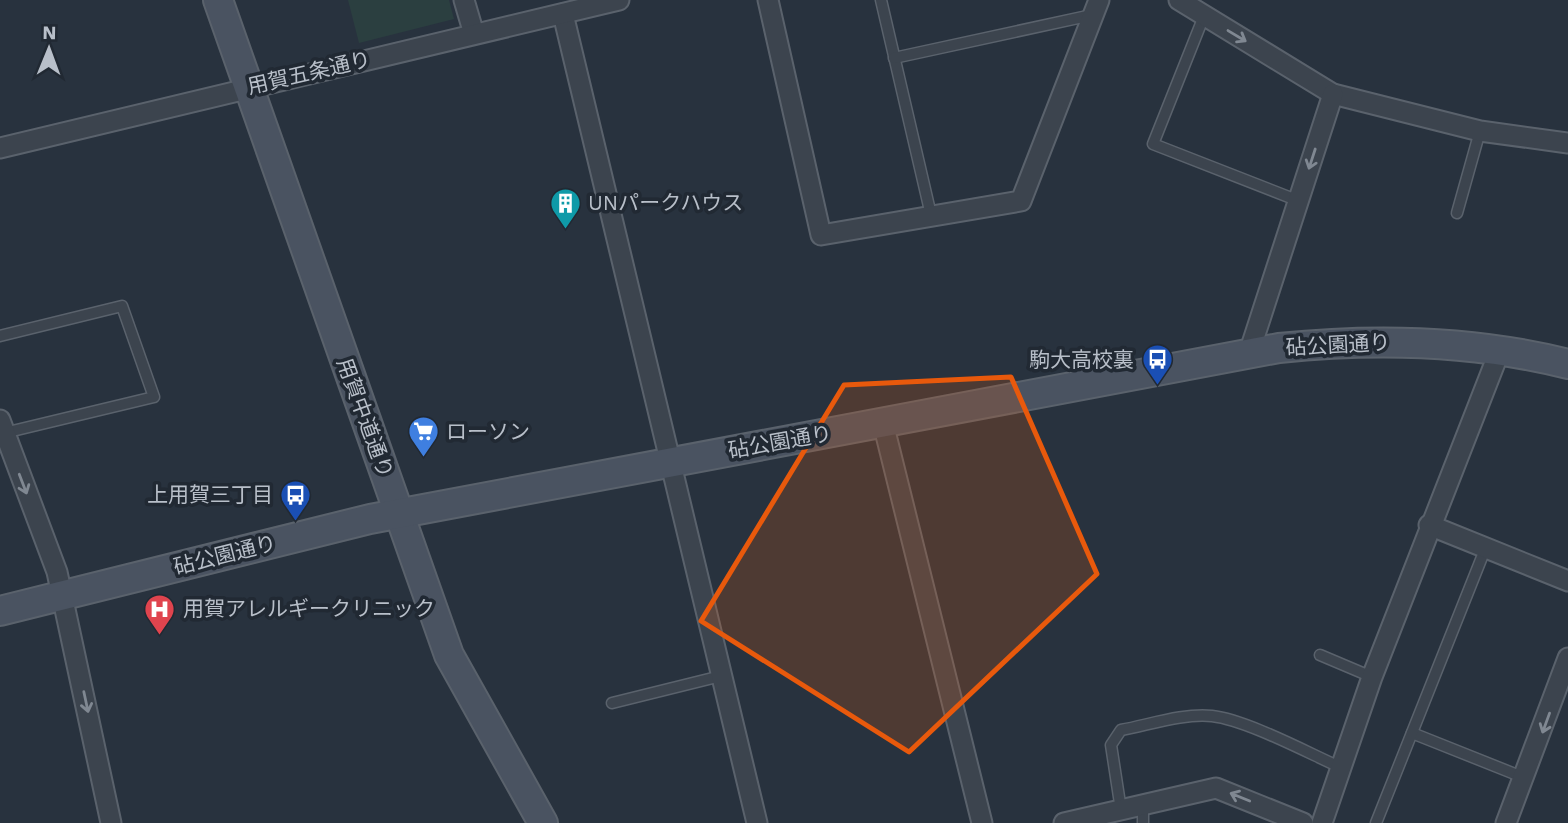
<svg xmlns="http://www.w3.org/2000/svg" width="1568" height="823" font-family="'Work Sans','Noto Sans JP',sans-serif">
<style>
.green{fill:#2b3f40}
.lines{fill:none;stroke-linecap:round;stroke-linejoin:round}
.lane-casing{stroke:#5a626c;stroke-width:13}
.street-casing{stroke:#5a626c;stroke-width:23}
.secondary-casing{stroke:#5a626c;stroke-width:32}
.lane{stroke:#3c444e;stroke-width:10}
.street{stroke:#3c444e;stroke-width:19}
.secondary{stroke:#4a5361;stroke-width:28}
.oneway{stroke:#808892}
.marked{fill:#e8590c;fill-opacity:0.2;stroke:#e8590c;stroke-width:5;stroke-linejoin:round}
.labels{text-anchor:middle;stroke-width:7;stroke-linejoin:round;paint-order:stroke}
.street-label{font-size:21px;fill:#b8bfc9;stroke:#212933}
.poi-label{font-size:21px;fill:#b8bfc9;stroke:#212933;text-anchor:start}
</style>
<rect width="100%" height="100%" fill="#28323e"/>
<!-- green -->
<path class="green" d="M348,0h101l5,19 -95,24z"/>
<g class="lines">
<defs>
<g id="lane">
<path d="M881,0l50,215"/>
<path d="M1204,16l-51,128 146,57"/>
<path d="M894,58l198,-43"/>
<path d="M1457,213l23,-82"/>
<path d="M0,336l122,-30 32,91 -150,36"/>
<path d="M1320,655l52,22"/>
<path d="M612,703l109,-27"/>
<path d="M1412,733l113,45"/>
<path d="M1143,805v18"/>
<path d="M1121,810l-10,-65 10,-15c28,-5 62,-17 91,-14 35,4 96,37 130,52"/>
<path d="M1376,823l110,-276"/>
</g>
<g id="street">
<path d="M464,0l10,34"/>
<path d="M768,0l53,235 200,-34 78,-201"/>
<path d="M1179,0l154,94 147,37 88,12"/>
<path d="M563,14l194,809"/>
<path d="M0,148l619,-148"/>
<path d="M1249,353l84,-259"/>
<path d="M0,420l57,152 54,251"/>
<path d="M883,423l99,400"/>
<path d="M1429,525l139,56"/>
<path d="M1064,823l152,-35 87,35"/>
<path d="M1322,823l50,-146 128,-327"/>
<path d="M1506,823l62,-165"/>
</g>
<g id="secondary">
<path d="M218,0l231,655 94,168"/>
<path d="M0,611l370,-92 909,-171c97,-10 194,-8 289,16"/>
</g>
</defs>
<!-- lane casing -->
<use href="#lane" class="lane-casing"/>
<!-- street casing -->
<use href="#street" class="street-casing"/>
<!-- secondary casing -->
<use href="#secondary" class="secondary-casing"/>
<!-- lane -->
<use href="#lane" class="lane"/>
<!-- street -->
<use href="#street" class="street"/>
<!-- secondary -->
<use href="#secondary" class="secondary"/>
</g>
<!-- one-way arrows -->
<defs><path id="oneway-shaft" d="M-6 0H5M1.5-3L5.5 0L1.5 3" fill="none" stroke-width="1.6" stroke-linecap="round" stroke-linejoin="round" transform="scale(1.75)"/></defs>
<g class="oneway">
<use href="#oneway-shaft" transform="translate(1237 36) rotate(31)"/>
<use href="#oneway-shaft" transform="translate(1312 159) rotate(108)"/>
<use href="#oneway-shaft" transform="translate(23 484) rotate(69)"/>
<use href="#oneway-shaft" transform="translate(86 702) rotate(78)"/>
<use href="#oneway-shaft" transform="translate(1546 723) rotate(110)"/>
<use href="#oneway-shaft" transform="translate(1240 797) rotate(-158)"/>
</g>
<!-- marked area -->
<path class="marked" d="M1011,377l86,197 -188,178 -208,-131 143,-236z"/>
<!-- icons -->
<defs>
<symbol id="building-pin" viewBox="-11 -11 22 30"><path d="M0 17L-7.5 6A9.5 9.5 0 1 1 7.5 6Z" fill="#0f9aa8" stroke="#212933"/><path d="M-4-6H4V6H1V3H-1V6H-4ZM-2.5-4.3h1.7v1.8h-1.7ZM.8-4.3h1.7v1.8H.8ZM-2.5-1h1.7V.8h-1.7ZM.8-1h1.7V.8H.8Z" fill="#fff"/></symbol>
<symbol id="bus-pin" viewBox="-11 -11 22 30"><path d="M0 17L-7.5 6A9.5 9.5 0 1 1 7.5 6Z" fill="#1a4fb4" stroke="#212933"/><path d="M-5-6H5V4H4V6H2V4H-2V6H-4V4H-5ZM-3.5-4V0h7V-4ZM-3.5 1.2v1.5H-2V1.2ZM2 1.2v1.5H3.5V1.2Z" fill="#fff"/></symbol>
<symbol id="supermarket-pin" viewBox="-11 -11 22 30"><path d="M0 17L-7.5 6A9.5 9.5 0 1 1 7.5 6Z" fill="#3f7fe0" stroke="#212933"/><path d="M-6-5.5h2.5l.6 2H6L4.5 2H-2.5L-4.4-4H-6ZM-1.5 3.2a1.3 1.3 0 1 0 .1 0ZM3 3.2a1.3 1.3 0 1 0 .1 0Z" fill="#fff"/></symbol>
<symbol id="hospital-pin" viewBox="-11 -11 22 30"><path d="M0 17L-7.5 6A9.5 9.5 0 1 1 7.5 6Z" fill="#e0444e" stroke="#212933"/><path d="M-5-5h3v3.5h4V-5h3V5h-3V1.5h-4V5h-3Z" fill="#fff"/></symbol>
</defs>
<g fill-rule="evenodd">
<use href="#building-pin" x="548" y="186" width="35" height="47"/>
<use href="#bus-pin" x="1140" y="342" width="35" height="47"/>
<use href="#supermarket-pin" x="406" y="414" width="35" height="47"/>
<use href="#bus-pin" x="278" y="478" width="35" height="47"/>
<use href="#hospital-pin" x="142" y="592" width="35" height="47"/>
</g>
<g class="labels">
<!-- street labels -->
<g class="street-label">
<text transform="translate(309 73) rotate(-13)" y="7">用賀五条通り</text>
<text transform="translate(1338 345) rotate(-3)" y="7">砧公園通り</text>
<text transform="translate(365 418) rotate(70)" y="7">用賀中道通り</text>
<text transform="translate(780 442) rotate(-10)" y="7">砧公園通り</text>
<text transform="translate(225 555) rotate(-14)" y="7">砧公園通り</text>
</g>
<!-- poi labels -->
<g class="poi-label">
<text x="588" y="210">UNパークハウス</text>
<text x="1134" y="367" text-anchor="end">駒大高校裏</text>
<text x="446" y="439">ローソン</text>
<text x="273" y="502" text-anchor="end">上用賀三丁目</text>
<text x="183" y="616">用賀アレルギークリニック</text>
</g>
</g>
<!-- north arrow -->
<g transform="translate(49 49) rotate(1)" stroke="#212933" stroke-width="5" paint-order="stroke">
<path d="M0-5L12 26L0 18L-12 26Z" fill="#b8bfc9"/>
<text y="-10" font-size="19" font-weight="bold" text-anchor="middle" fill="#b8bfc9">N</text>
</g>
</svg>
